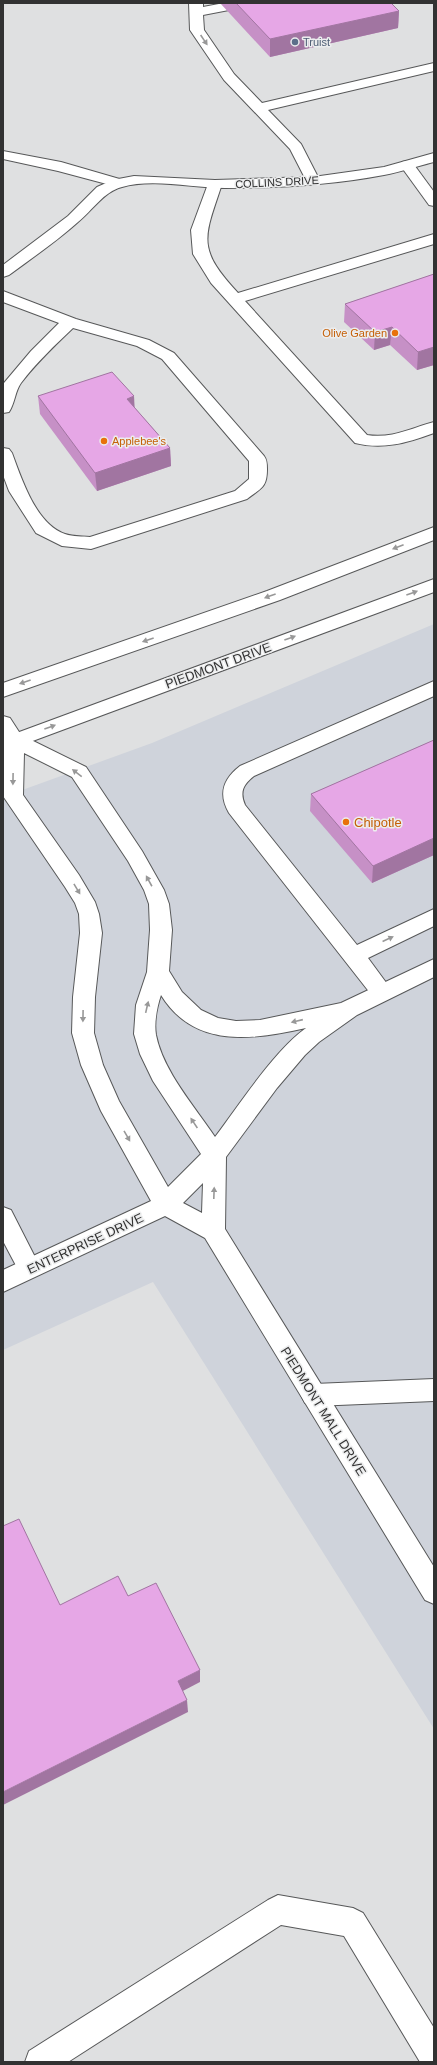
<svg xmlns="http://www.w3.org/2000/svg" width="437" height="2065" font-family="Arial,sans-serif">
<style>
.built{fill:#cfd3db}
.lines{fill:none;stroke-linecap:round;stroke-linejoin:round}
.service-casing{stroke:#575859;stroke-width:2}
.minor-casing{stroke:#575859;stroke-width:2}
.secondary-casing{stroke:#575859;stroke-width:2}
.service{fill:#fff;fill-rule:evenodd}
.minor{fill:#fff;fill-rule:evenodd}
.secondary{fill:#fff;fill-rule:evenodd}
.wall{fill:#c690c6}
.shaded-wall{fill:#a175a1}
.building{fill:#e6a7e6;stroke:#a175a1}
.oneway{fill:#989898}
.service-dot{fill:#5c6f8a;stroke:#ecedee;stroke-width:1.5}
.food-dot{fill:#e8710a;stroke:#ecedee;stroke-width:1.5}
.labels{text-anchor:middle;stroke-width:3;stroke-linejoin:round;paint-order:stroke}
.far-service-label{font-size:11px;fill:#4e5e75;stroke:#ecedee;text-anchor:start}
.far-street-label{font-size:11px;fill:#323232;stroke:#ecedee}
.far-food-label{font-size:11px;fill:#c56008;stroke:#ecedee;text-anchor:end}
.street-label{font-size:13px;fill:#323232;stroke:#ecedee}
.food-label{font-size:13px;fill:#c56008;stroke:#ecedee;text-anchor:start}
</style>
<rect width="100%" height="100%" fill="#dfe0e1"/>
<!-- built -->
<path class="built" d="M434,624v1105l-281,-447 -150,68v-553l149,-54z"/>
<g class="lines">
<defs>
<g id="service">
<path d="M189,3h14v4l21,-4 5,1 2,3 -2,3 -26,5 1,15 30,44 28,29 172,-40v8l-166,39 33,34 19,37 -2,3h-10l-18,-35 -66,-69 -34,-50z"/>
<path d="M3,151l58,11 62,18 2,3 -2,3 -5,1 -60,-16 -55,-12z"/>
<path d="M407,161l5,1 22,30v14l-5,-1 -29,-40 2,-3z"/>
<path d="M215,180l5,1 2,3c-18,54 -26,64 16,109l196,-59v10l-189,57 122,134c25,4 44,-7 67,-13v11c-27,10 -51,17 -79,10l-144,-160 -18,-29 -2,-24 17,-46 2,-3z"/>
<path d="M3,291l73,28 73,21 25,13 90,103c3,4 3,8 3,13 0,19 -6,19 -20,30l-156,50 -29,-3 -26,-13 -27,-42 -6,-16v-27l6,1 3,4c10,27 24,71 53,81 8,3 18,2 25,3l145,-46 14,-12v-18l-87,-102 -25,-13 -64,-18c-18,17 -37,35 -52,55 -6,8 -6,20 -12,29l-6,1 1,-30 27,-32 28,-28 -56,-21z"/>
<path d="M434,681v15l-180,80c-10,8 -15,15 -9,29l112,140 77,-36v17l-66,32 25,34 -3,6 -8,3 -8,-3 -145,-185c-11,-19 -6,-34 11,-47z"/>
<path d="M3,1207l8,3 26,51 4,7 -4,7 -8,3 -8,-3 -18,-34z"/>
<path d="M434,1379v22l-120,5 -9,-3 -4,-8 4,-8 9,-3z"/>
<path d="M278,1895l75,13 10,5 71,115v34h-14l-76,-126 -63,-11 -213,137h-43l4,-11 239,-151z"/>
</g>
<g id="minor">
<path d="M434,153v9c-16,4 -33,10 -50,13 -52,10 -106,13 -159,13 -31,0 -73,-10 -103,-1 -19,5 -29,23 -44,35 -21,19 -46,36 -69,53l-6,2v-12l65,-49 29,-29 16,-7 21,-4 81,4 98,-3 71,-10z"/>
<path d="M3,716l7,2 11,17 65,32 56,84 22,39 5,14 3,26 -3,41 13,21 19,18 17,8 18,3 24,-1 81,-17 93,-44v18l-77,38 -38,27 -14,13 -28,33 -51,69 -1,72 209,338v37l-9,-4 -220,-362 -40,-22 -162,76v-22l148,-69 -50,-90 -20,-46 -9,-32 1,-36 7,-64 -1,-19 -4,-11 -10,-16 -62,-91zM24,753l48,24 56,84 16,29 5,14 1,26 -3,42 -11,33 -2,29 6,20 13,27 48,73 -33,33 -49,-86 -16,-36 -9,-32 1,-36 7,-64 -3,-19 -4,-12 -16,-27 -56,-80zM161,995c33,54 93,45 145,33 -32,23 -66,76 -91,109 -20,-30 -52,-66 -59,-102 -2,-12 1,-28 5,-40zM203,1183l-1,30 -19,-10z"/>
</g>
<g id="secondary">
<path d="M434,527v13l-154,60 -277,97v-14l264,-92z"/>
<path d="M434,579v13l-431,160v-14z"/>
</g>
</defs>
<!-- service casing -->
<use href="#service" class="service-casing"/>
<!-- minor casing -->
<use href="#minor" class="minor-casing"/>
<!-- secondary casing -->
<use href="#secondary" class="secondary-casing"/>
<!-- service -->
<use href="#service" class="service"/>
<!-- minor -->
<use href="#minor" class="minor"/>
<!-- secondary -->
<use href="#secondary" class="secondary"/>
</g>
<!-- wall -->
<g class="wall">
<path d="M220,3h171l8,8 -1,17 -128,29z"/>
<path d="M434,274v91l-17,5 -27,-25 -16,5 -30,-28 1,-18z"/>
<path d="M38,396l96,11 36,41 1,18 -74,25 -57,-77z"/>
<path d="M434,740v115l-62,28 -62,-72 1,-17z"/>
</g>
<!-- shaded-wall -->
<g class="shaded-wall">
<path d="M399,11l-1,17 -128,29v-18z"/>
<path d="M392,327l-2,18 -16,5 1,-18z"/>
<path d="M434,347v18l-17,5 1,-18z"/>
<path d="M134,396l1,18 -8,-15z"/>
<path d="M170,448l1,18 -74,25 -2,-18z"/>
<path d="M434,838v17l-62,28 1,-17z"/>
<path d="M200,1670v12l-21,11 -1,-12z"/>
<path d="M187,1700l1,12 -185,93v-13z"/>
</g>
<!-- building -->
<g class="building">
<path d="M236,3h155l8,8 -129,28z"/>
<path d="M434,274v73l-16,5 -26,-25 -17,5 -30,-28z"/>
<path d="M112,372l22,24 -7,3 43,49 -75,25 -57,-77z"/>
<path d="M434,740v98l-61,28 -62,-72z"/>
<path d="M19,1519l41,86 58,-29 10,20 28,-13 44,87 -22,11 9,19 -184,92v-266z"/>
</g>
<!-- one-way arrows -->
<defs><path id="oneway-solid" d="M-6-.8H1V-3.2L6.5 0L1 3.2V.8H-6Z"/></defs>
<g class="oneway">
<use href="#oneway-solid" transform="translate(204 40) rotate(56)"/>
<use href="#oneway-solid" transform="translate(398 547) rotate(159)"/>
<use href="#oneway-solid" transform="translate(412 593) rotate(-20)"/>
<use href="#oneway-solid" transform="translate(270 596) rotate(160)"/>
<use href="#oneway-solid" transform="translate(290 638) rotate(-20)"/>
<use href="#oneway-solid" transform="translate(148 640) rotate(161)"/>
<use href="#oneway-solid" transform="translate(25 682) rotate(161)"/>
<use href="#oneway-solid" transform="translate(50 727) rotate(-20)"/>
<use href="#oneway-solid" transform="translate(77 773) rotate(-142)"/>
<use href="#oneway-solid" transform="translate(13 779) rotate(91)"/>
<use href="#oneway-solid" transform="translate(149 881) rotate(-119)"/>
<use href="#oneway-solid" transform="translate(77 889) rotate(59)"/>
<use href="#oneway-solid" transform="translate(388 939) rotate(-25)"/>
<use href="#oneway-solid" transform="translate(147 1007) rotate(-77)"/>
<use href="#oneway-solid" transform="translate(83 1016) rotate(91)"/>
<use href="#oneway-solid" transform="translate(297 1021) rotate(167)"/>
<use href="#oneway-solid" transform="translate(194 1123) rotate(-124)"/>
<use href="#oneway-solid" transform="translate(127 1136) rotate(60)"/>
<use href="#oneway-solid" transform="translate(214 1193) rotate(-88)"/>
</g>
<!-- markers -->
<circle class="service-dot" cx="295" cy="42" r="4"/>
<g class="food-dot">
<circle cx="395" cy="333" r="4"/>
<circle cx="104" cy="441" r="4"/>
<circle cx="346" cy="822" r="4"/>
</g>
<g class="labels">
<!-- far-service labels -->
<g class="far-service-label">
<text x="303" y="46">Truist</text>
</g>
<!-- far-street labels -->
<g class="far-street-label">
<text transform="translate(277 182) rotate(-3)" y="4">COLLINS DRIVE</text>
</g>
<!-- far-food labels -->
<g class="far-food-label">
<text x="387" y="337">Olive Garden</text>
<text x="112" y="445" text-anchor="start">Applebee's</text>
</g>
<!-- street labels -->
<g class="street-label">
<text transform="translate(218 665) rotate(-20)" y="5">PIEDMONT DRIVE</text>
<text transform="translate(85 1243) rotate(-25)" y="5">ENTERPRISE DRIVE</text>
<text transform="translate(324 1411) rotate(58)" y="5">PIEDMONT MALL DRIVE</text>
</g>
<!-- food labels -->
<g class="food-label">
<text x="354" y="827">Chipotle</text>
</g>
</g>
<!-- border -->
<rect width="437" height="2065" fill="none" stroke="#323232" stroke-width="8"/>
</svg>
